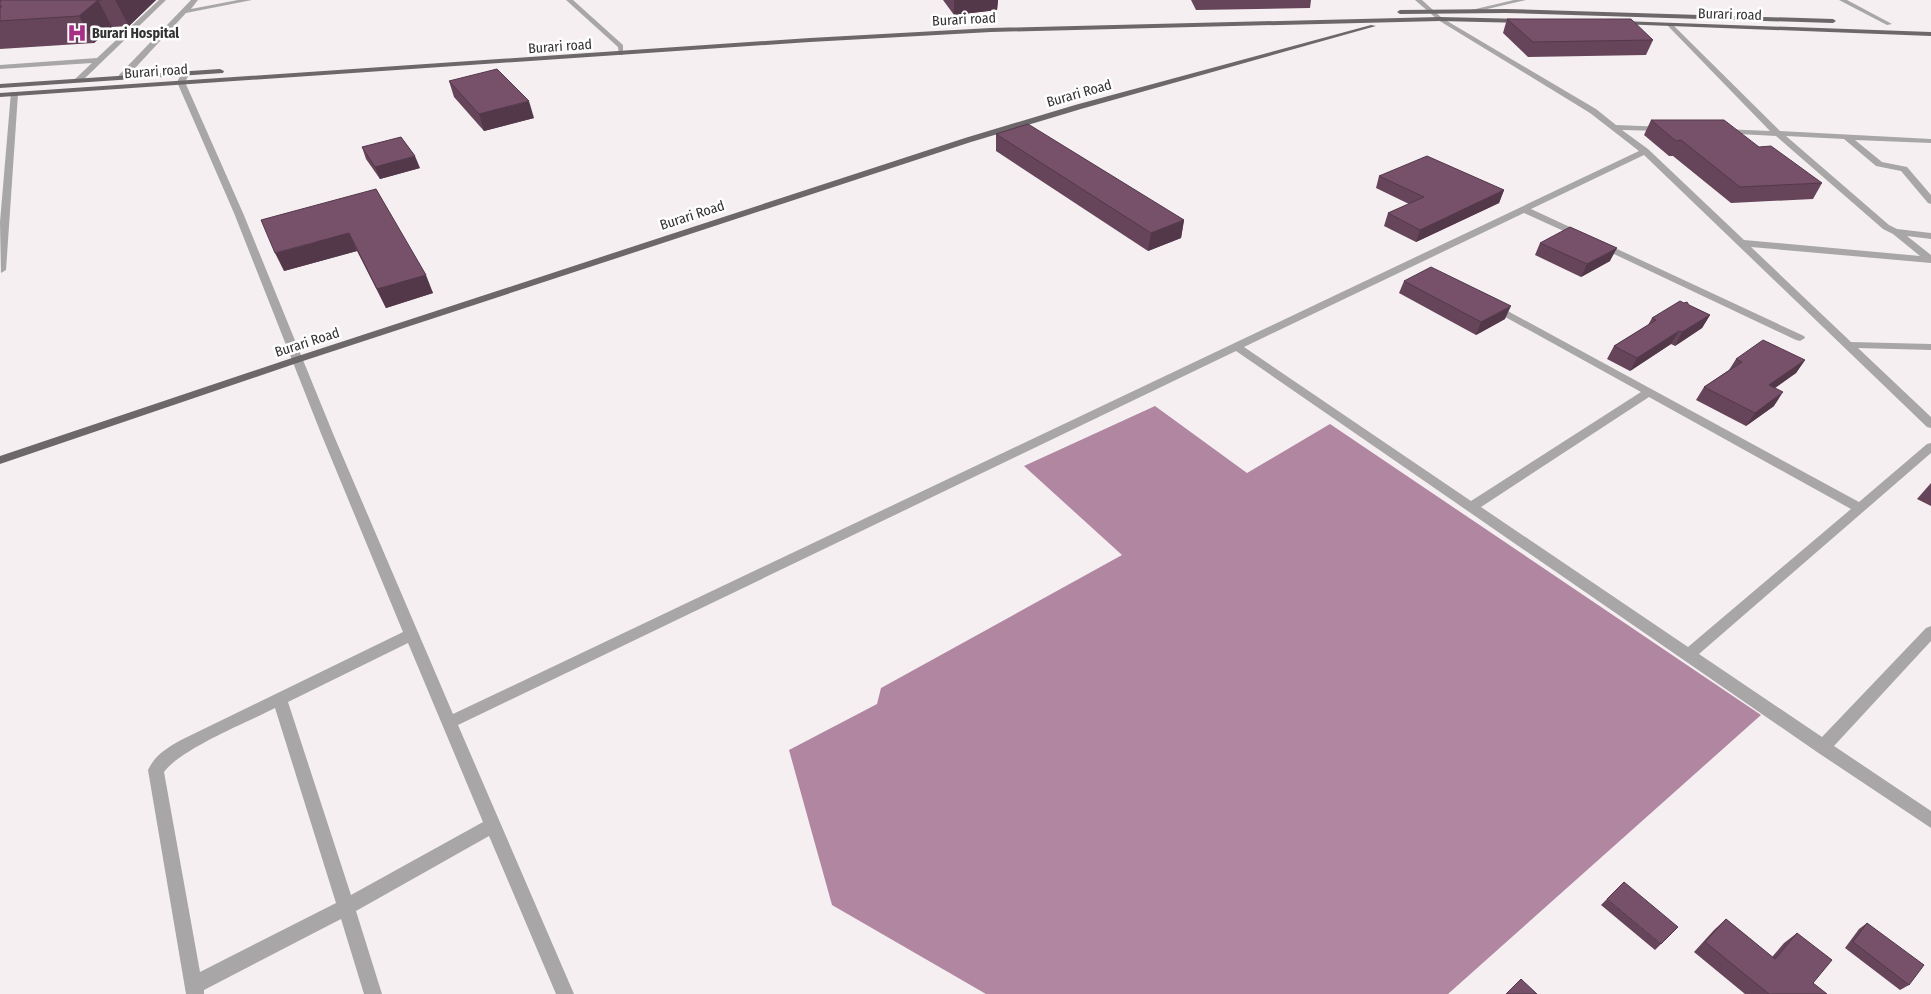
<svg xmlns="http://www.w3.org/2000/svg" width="1931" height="994" font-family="'Fira Sans Condensed',sans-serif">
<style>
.water{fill:#b186a1}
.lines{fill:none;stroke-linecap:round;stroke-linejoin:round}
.minor{fill:#a8a6a7;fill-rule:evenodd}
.major{fill:#6c686a;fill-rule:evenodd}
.wall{fill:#66455a}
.shaded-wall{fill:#53384a}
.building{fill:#775069;stroke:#53384a}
.labels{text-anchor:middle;stroke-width:5;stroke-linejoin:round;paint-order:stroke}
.far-street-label{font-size:14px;fill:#333132;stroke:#fefefe}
.far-poi-label{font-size:14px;font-weight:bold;fill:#333132;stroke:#fefefe;text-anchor:start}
</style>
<rect width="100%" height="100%" fill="#f5eff2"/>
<!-- water -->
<path class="water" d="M1155,406l92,67 83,-49 431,291 -313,279h-462l-154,-89 -43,-155 88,-46 4,-16 241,-133 -98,-89z"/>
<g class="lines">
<!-- minor -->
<g class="minor">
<path d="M159,0h7l-85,82 -7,-2 18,-17 -92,6v-4l97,-7z"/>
<path d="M191,0h7l-7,9 47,-9h14l-66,13 -61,66h-6v-4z"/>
<path d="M566,0h7l50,45v10h-4l-1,-8z"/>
<path d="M1415,0h7l20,18 154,91 20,16 50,2 1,2 -4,2 -41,-1 26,19 96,91 176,16 -27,-22 -10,-5 -107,-93 -56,-3v-4h3l47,2 -102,-105v-2h4l108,107 151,8v4l-76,-3 27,22 25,5 24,28v9l-3,-1 -27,-32 -25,-5 -32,-27 -58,-3 103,89 8,4 34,4v6l-24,-3 24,19v8l-180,-16 100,95 80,2v6l-73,-2 73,69v11l-4,-1 -283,-272 -113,54 54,25v4h-6l-55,-25 -280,134 227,154 170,-109 -152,-84 -1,-2 5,-3 366,199 68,-58 4,-1v10l-232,201 123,83 104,-109 5,-2v15l-97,105 97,65v17l-114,-76 -581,-401 -778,374 116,269h-18l-67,-158 -133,75 26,83h-18l-23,-75 -137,71v4h-18l-38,-224c7,-15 19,-22 33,-30l222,-108 -81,-196 -88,-223 -57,-131 6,-11 7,2 -5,9 58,131 91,223 119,278 1186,-563 -49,-38 -152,-93zM1649,397l202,112 -163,138 -207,-140zM408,643l75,179 -132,73 -63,-193zM275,708l61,195 -136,69 -36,-200c18,-24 82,-49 111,-64z"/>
<path d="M1514,0h12l-56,13 -3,-2z"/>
<path d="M1839,0h8l45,24 -5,1z"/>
<path d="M11,92l7,2 -12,176 -5,3 -1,-51z"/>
<path d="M1600,241l204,95 1,2 -5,3 -4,-1 -199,-94v-4z"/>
</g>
<!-- major -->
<g class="major">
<path d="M1506,9l327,10 3,2 -3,2 -327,-10 -106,1 -3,-2 3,-2z"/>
<path d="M1440,17l84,2 3,2 -3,2 -84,-2 -449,11 -181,10 -810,55v-4l810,-55 181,-10z"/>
<path d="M1621,21l310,11v4l-312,-12v-2z"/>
<path d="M1371,25l5,1 -295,83 -110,33 -671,220 -300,102v-8l292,-98 673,-220 110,-33z"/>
<path d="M220,69l4,2 -1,2 -223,15v-4z"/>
</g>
</g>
<!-- wall -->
<g class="wall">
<path d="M0,0h156l-27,26 -17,1 -18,16 -94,6z"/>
<path d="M943,0h55l-1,10 -43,5z"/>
<path d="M1191,0h120l-1,8 -114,2z"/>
<path d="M1507,19l146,21 -7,15 -118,2 -25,-24z"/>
<path d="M449,81l85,37 -50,13 -30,-34z"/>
<path d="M1651,120l108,27 63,36 -9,16 -82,4 -58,-47h-4l-25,-21z"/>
<path d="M996,134l188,86 -3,18 -33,13 -152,-100z"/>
<path d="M362,147l58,21 -40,11 -14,-20z"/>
<path d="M1379,176l125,14 -5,13 -83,39 -32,-16 4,-13 21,-9 -33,-16z"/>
<path d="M376,189l57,104 -47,15 -29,-57 -73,20z"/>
<path d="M1540,243l70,18 -29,16 -46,-22z"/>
<path d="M1404,281l101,38 -29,16 -77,-42z"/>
<path d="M1689,305l21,10 -8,13 -27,18 -4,-2 -41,27 -23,-12 7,-13 34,-21 4,-7z"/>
<path d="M1736,359l69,1 -9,13 -22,15v18l-28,20 -50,-26 8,-13 25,-17z"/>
<path d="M1931,483v23l-14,-7z"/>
<path d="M1607,899l54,45 -6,6 -54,-45z"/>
<path d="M1726,919l46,38 12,-14 13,-10 16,50 14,11h-82l-51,-42 20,-22z"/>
<path d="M1867,923l42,62 -9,5 -55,-42 14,-19z"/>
</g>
<!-- shaded-wall -->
<g class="shaded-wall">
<path d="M98,0l14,27 -18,16 -15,-27z"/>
<path d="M115,0h41l-27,26z"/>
<path d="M954,0h44l-1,10 -43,5z"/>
<path d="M529,101l5,17 -50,13 -5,-17z"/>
<path d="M415,156l5,12 -40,11 -5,-12z"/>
<path d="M1504,190l-5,13 -83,39 4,-12z"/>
<path d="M1184,220l-3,18 -33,13 3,-18z"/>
<path d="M349,233l8,18 -73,20 -9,-18z"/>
<path d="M1617,248l-7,13 -29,16 6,-13z"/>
<path d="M426,275l7,18 -47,15 -9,-19z"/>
<path d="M1511,306l-6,13 -29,16 5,-13z"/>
<path d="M1710,315l-8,13 -27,18 7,-14z"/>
<path d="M1679,331l-8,13 -41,27 7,-13z"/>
<path d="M1805,360l-9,13 -36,26 9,-14z"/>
<path d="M1783,392l-9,14 -28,20 9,-13z"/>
</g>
<!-- building -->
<g class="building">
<path d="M0,0h102h-4l-19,16 -79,5v-13l2,-2h-2v-4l1,-1h-1z"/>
<path d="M1507,19h124l22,21 -120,2z"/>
<path d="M497,69l32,32 -50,13 -30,-33z"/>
<path d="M1651,120h73l35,27 12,-1 51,37 -82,4 -59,-47 -5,1z"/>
<path d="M1028,124l156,96 -33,13 -155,-99z"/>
<path d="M401,137l14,19 -40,11 -13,-20z"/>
<path d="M1427,156l77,34 -84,40 -32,-17 36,-16 -45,-21z"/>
<path d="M376,189l50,86 -49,14 -28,-56 -74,20 -14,-33z"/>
<path d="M1570,227l47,21 -30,16 -47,-21z"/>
<path d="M1431,267l80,39 -30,16 -77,-41z"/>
<path d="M1680,301l4,2 3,-1 2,3 21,10 -28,17 -3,-1 -42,27 -23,-12 42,-26 -4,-2z"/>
<path d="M1763,340l42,20 -36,25 14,7 -28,21 -51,-26 38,-25 -6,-3z"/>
<path d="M1624,882l54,45 -17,17 -54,-45z"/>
<path d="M1726,919l49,40 22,-26 35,27 -19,23 14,11h-58l-64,-52z"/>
<path d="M1867,923l57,42 -15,20 -56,-43z"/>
<path d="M1521,979l16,15h-31z"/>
</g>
<!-- icons -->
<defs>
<symbol id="hospital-bare" viewBox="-9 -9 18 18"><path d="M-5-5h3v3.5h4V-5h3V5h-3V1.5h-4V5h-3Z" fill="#a72f85" stroke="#fefefe" stroke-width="2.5" paint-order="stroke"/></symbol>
</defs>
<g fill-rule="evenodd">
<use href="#hospital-bare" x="63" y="19" width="28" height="28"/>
</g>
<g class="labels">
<!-- far-street labels -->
<g class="far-street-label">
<text transform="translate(1730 14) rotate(2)" y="5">Burari road</text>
<text transform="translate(964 19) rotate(-3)" y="5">Burari road</text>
<text transform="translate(560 46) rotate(-4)" y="5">Burari road</text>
<text transform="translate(156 71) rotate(-4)" y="5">Burari road</text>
<text transform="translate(1079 93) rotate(-16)" y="5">Burari Road</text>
<text transform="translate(692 215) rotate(-18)" y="5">Burari Road</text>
<text transform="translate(307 342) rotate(-18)" y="5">Burari Road</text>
</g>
<!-- far-poi labels -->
<g class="far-poi-label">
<text x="92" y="38">Burari Hospital</text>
</g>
</g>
</svg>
